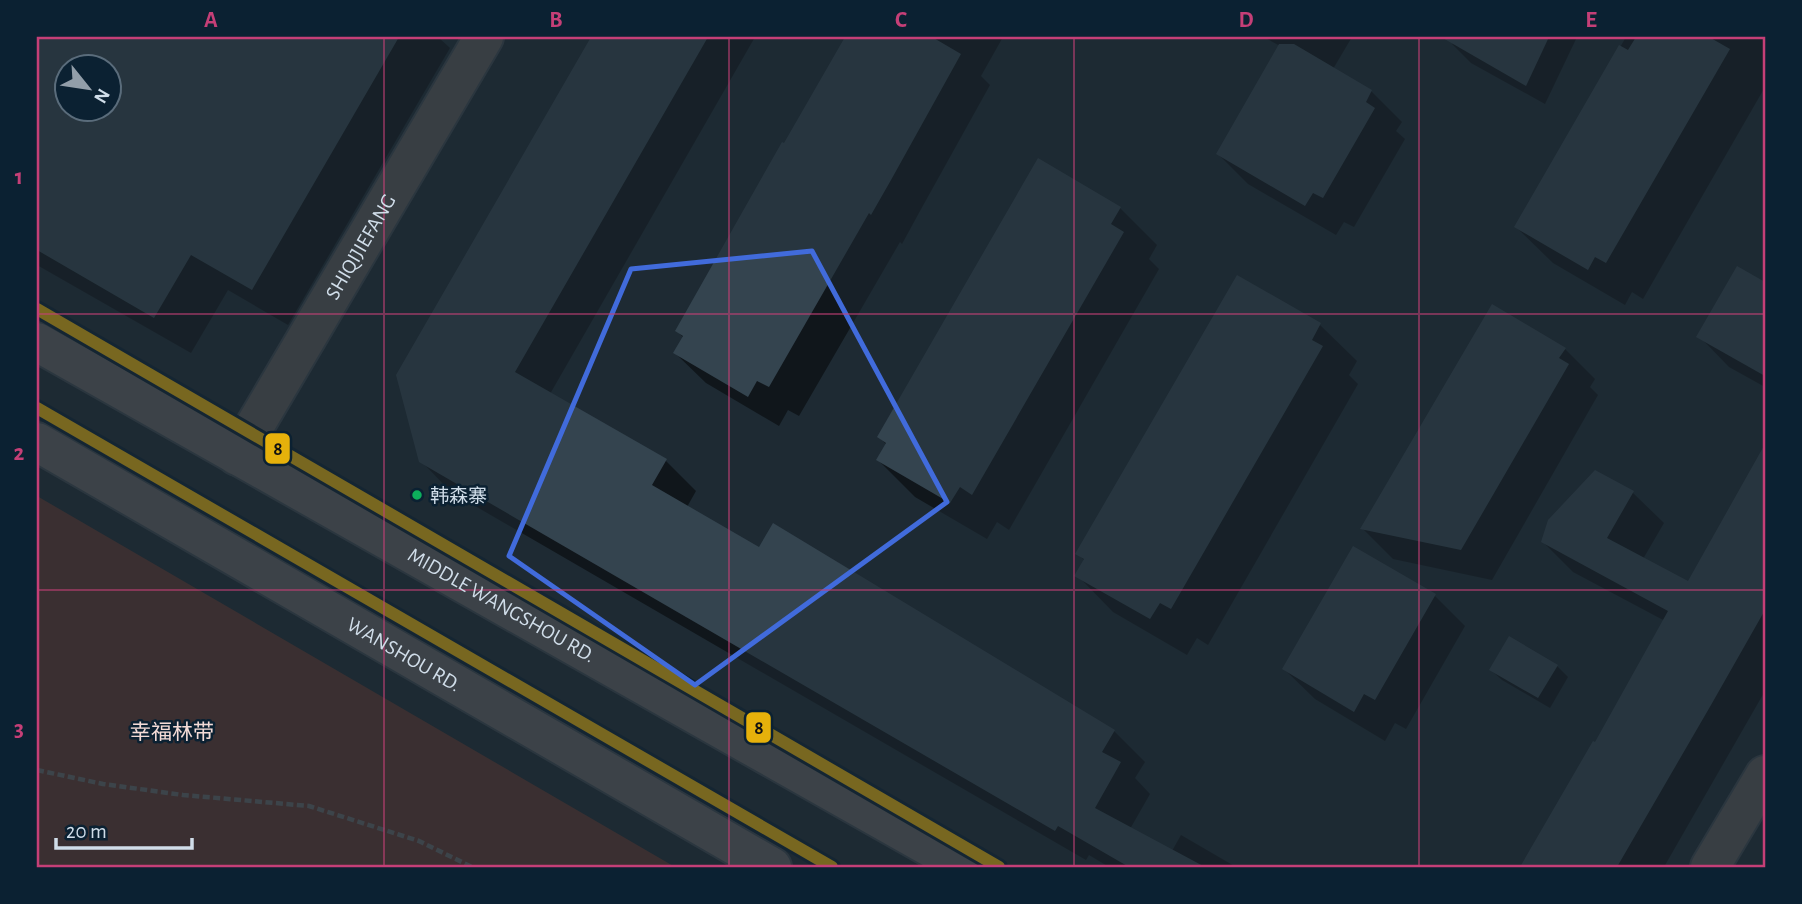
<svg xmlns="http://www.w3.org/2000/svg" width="1802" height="904" font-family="'Alegreya Sans','Noto Sans SC',sans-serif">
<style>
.green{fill:#5d3730}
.shadow{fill:#0007;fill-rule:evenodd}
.building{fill:#34444f;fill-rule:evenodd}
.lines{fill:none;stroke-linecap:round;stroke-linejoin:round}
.minor-casing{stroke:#3c464e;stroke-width:42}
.major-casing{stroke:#3c464e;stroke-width:42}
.path{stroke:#636567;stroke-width:4.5;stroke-dasharray:7 3.5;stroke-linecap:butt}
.minor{stroke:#5a5858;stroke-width:38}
.major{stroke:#626062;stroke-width:38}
.metro-1-casing{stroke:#0b2132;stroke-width:18}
.metro-1{stroke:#e6b10b;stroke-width:12}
.marked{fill:none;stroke:#416bdb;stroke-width:5;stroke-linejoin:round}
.grid{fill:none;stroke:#c53f77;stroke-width:2;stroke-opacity:0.55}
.bus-dot{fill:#0daf5c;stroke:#0b2132;stroke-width:2.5}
.labels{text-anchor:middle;stroke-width:5;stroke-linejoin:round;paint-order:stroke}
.bus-label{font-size:19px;fill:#d0dde9;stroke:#0b2132;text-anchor:start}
.street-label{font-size:21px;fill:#d0dde9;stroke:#0b2132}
.park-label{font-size:21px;fill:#f4dcd7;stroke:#0b2132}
.line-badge{stroke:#0b2132;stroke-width:2.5}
.pale-badge-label{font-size:19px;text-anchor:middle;font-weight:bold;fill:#111}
.neatline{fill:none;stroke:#c53f77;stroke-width:2.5}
.grid-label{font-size:23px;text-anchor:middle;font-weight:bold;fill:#c53f77}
</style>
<rect width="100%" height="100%" fill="#1e2a33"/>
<!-- green -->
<path class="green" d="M37,496l638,371h-638z"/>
<!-- shadow -->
<g class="shadow">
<path d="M37,37h401l12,11 -162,277 -60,-35 -37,63 -154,-88zM66,66h42v42h-42z"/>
<path d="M594,37h161l-205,357 116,67 30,30 -9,16 72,42 15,-24 340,206 31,31 -10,16 15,16 -20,35 42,22 9,-16 55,32h-127l-20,-12 -3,5 -635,-368 -30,-31 -24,-86z"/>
<path d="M847,37h156l-22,39 9,9 -70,126 -18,33 -2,-2 -101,174 -11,-6 -9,16 -73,-43 -31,-30 9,-15 -7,-7z"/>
<path d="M1264,37h88l-19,32 38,22 31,31 -6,9 9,8 -51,88 -10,-5 -8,13 -88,-51 -30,-30 62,-108z"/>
<path d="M1456,37h121l-32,67 -74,-41 -19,-19z"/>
<path d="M1626,37h139v50l-122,212 -11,-7 -7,13 -72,-42 -37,-36z"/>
<path d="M1039,160l81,48 37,37 -8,14 10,10 -150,261 -12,-8 -10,17 -72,-42 -37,-37 9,-15 -8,-8z"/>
<path d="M1738,269l27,15v103l-36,-20 -30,-31z"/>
<path d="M1320,325l37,36 -8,14 9,9 -150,261 -11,-7 -10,17 -74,-43 -36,-37 8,-14 -7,-7z"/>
<path d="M1565,349l30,30 -5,8 8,8 -106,185 -99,-21 -30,-30z"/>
<path d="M1765,448v243l-101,176h-142l72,-124 2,1 69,-123 -92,-49 -30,-30 52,-70 38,21 31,30 -21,36 45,24z"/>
<path d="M1435,596l30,30 -59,103 -11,-6 -10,18 -70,-42 -31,-30z"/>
<path d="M1557,666l11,11 -18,31 -48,-28 -11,-10z"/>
</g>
<!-- building -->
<g class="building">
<path d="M37,37h362l-147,253 -61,-35 -37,63 -117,-68zM66,66h42v42h-42z"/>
<path d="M591,37h117l-193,335 152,87 -15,26 107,62 14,-24 342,207 -13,22 19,10 -26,46 110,59h-76l-71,-41 -3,5 -636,-369 -23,-87z"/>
<path d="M845,37h87l29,17 -70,126 -20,35 -2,-2 -100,174 -12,-6 -9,16 -75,-44 10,-17 -8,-5 107,-189 2,1z"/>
<path d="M1441,37h108l-23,49z"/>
<path d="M1636,37h73l21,12 -124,214 -11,-6 -7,13 -74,-43 105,-182 9,5z"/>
<path d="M1279,44h15l78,46 -6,12 9,6 -52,90 -10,-5 -8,13 -89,-52z"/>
<path d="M1038,158l83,49 -10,17 13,8 -152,263 -12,-8 -10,16 -74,-43 10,-17 -9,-6z"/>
<path d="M1737,266l28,16v94l-69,-39z"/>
<path d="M1237,275l84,48 -9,17 11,6 -152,263 -11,-6 -10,16 -76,-43 10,-17 -9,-5z"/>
<path d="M1492,304l74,44 -7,10 10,6 -108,186 -101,-21z"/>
<path d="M1765,444v166l-54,95 -94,162h-97l73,-126 2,1 73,-131 -127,-69 7,-22 47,-50 39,21 -27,47 81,43z"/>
<path d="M1353,546l83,48 -61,106 -11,-6 -10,18 -72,-43z"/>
<path d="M1509,636l49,29 -20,33 -49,-28z"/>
</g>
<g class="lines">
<defs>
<g id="minor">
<path id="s1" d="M237,456l247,-419"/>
<path d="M1710,867l55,-92"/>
</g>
<g id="major">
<path id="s2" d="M37,342l928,525"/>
<path id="s3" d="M37,442l735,425"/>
</g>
</defs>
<!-- minor casing -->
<use href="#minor" class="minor-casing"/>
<!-- major casing -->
<use href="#major" class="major-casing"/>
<!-- path -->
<path class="path" d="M37,770l66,14 80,11 126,11 110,35 53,26"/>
<!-- minor -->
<use href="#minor" class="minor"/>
<!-- major -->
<use href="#major" class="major"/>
<defs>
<g id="metro-1">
<path d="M37,309l962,558"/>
<path d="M37,408l795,459"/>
</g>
</defs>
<!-- metro-1 casing -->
<use href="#metro-1" class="metro-1-casing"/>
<!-- metro-1 -->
<use href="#metro-1" class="metro-1"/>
</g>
<!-- marked area -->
<path d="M0 0H1802V904H0ZM812,251l135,251 -252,183 -186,-129 122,-287z" fill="#1e2a33" fill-opacity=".55" fill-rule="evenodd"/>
<path class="marked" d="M812,251l135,251 -252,183 -186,-129 122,-287z"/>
<!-- grid -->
<path class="grid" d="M384,37v830M729,37v830M1074,37v830M1419,37v830M37,314h1728M37,590h1728"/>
<!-- markers -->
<circle class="bus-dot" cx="417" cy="495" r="6"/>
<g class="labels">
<!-- bus labels -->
<g class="bus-label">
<text x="430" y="502">韩森寨</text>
</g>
<!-- street labels -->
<g class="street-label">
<text dy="7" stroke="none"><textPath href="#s1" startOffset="243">SHIQIJIEFANG</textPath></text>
<text dy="7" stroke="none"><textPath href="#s2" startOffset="534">MIDDLE WANGSHOU RD.</textPath></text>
<text dy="7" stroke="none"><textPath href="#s3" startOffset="424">WANSHOU RD.</textPath></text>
</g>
<!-- park labels -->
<g class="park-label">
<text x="172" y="739">幸福林带</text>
</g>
</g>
<g class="line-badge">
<rect x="264" y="432" width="27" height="33" rx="7" fill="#e6b10b"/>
<rect x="745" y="711" width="27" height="33" rx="7" fill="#e6b10b"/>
</g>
<g class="pale-badge-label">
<text x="278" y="455">8</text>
<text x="759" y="734">8</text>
</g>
<!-- border -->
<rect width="1802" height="904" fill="none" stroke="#0b2132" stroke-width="77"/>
<!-- north arrow -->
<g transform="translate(88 88) rotate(120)"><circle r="33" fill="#0b2132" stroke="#5a6c7b" stroke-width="2"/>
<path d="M0-5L12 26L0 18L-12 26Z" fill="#929ea9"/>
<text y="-10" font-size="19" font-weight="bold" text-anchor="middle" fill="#d0dde9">N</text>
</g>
<!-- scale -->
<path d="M56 838v10h136v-10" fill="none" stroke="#d0dde9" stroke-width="3.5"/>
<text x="66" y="838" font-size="21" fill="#d0dde9" stroke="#0b2132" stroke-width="5" paint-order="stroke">20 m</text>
<rect x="38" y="38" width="1726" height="828" class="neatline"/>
<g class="grid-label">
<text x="211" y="27">A</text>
<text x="556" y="27">B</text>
<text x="901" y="27">C</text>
<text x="1246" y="27">D</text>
<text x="1591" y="27">E</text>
<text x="19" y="184">1</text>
<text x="19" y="460">2</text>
<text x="19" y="736">3</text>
</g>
</svg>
